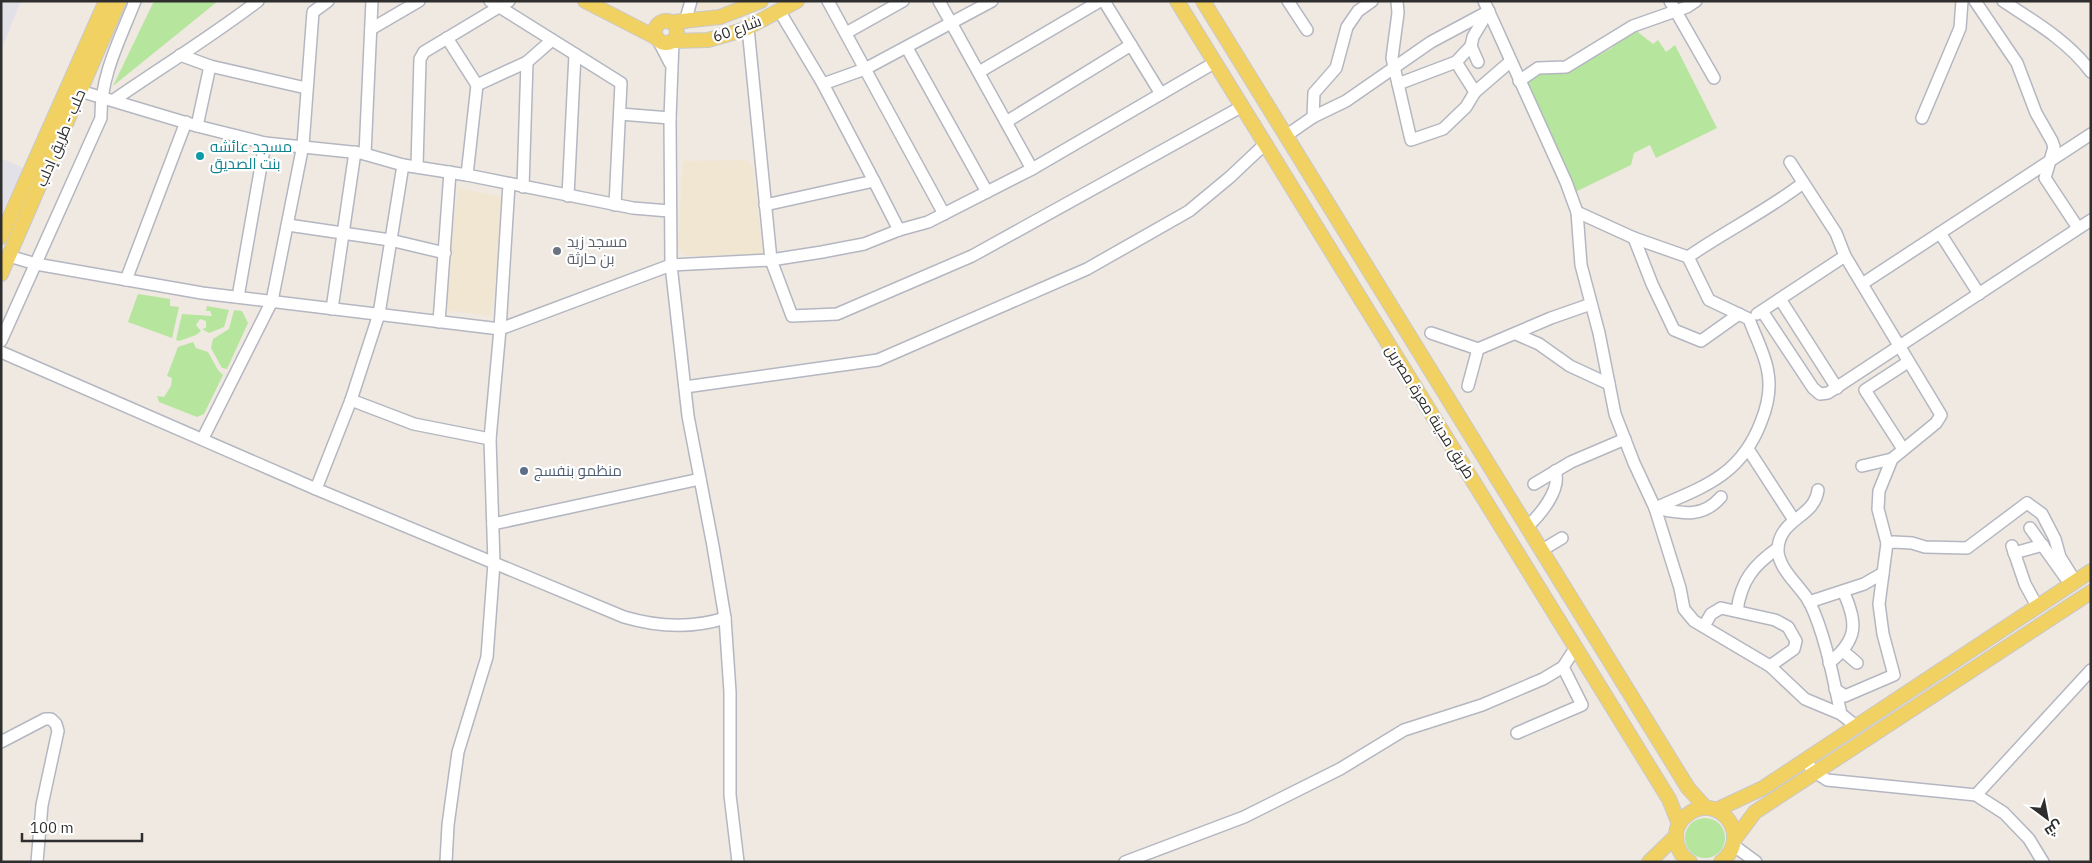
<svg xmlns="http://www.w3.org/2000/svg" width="2092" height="863" font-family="'IBM Plex Sans',Cairo,sans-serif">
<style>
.industrial{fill:#e3e1e8}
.education{fill:#f0e6d1}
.green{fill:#b6e59e}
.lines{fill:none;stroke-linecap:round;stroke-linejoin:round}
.minor-casing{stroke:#b4b7c1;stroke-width:14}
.major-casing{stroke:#c9c9c9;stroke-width:16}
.minor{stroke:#fff;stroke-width:11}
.major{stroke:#f2d163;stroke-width:14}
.culture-dot{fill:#0f9aa8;stroke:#fff;stroke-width:2}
.worship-dot{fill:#6b7280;stroke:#fff;stroke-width:2}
.service-dot{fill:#5c6f8a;stroke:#fff;stroke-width:2}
.labels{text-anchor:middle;stroke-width:4.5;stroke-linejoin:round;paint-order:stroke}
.street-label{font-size:15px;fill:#2e2e2e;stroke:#fff}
.culture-label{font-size:15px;fill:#0d838f;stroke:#fff;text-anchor:start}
.worship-label{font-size:15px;fill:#5b616d;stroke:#fff;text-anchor:start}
.service-label{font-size:15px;fill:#4e5e75;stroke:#fff;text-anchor:start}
</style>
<rect width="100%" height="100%" fill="#efe9e1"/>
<!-- industrial -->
<g class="industrial">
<path d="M1,1h20l-20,49z"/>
<path d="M1,158l22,10 -22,47z"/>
</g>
<!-- education -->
<g class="education">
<path d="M700,1h42l-9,5 -35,4z"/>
<path d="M747,160l6,9 10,85 -77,2 -8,-9 5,-86z"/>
<path d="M458,188l47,10 -14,118 -48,-6z"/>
</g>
<!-- green -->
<g class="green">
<path d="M154,1h64l-105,85z"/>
<path d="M1634,29l19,15 5,-4 8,12 9,-7 42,83 -61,30 -6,-13 -16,8 -3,12 -58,28 -48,-108 14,-13h26l45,-23z"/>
<path d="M138,294l32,5v7l9,1 -7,31 -44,-16z"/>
<path d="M207,306l22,4 -5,17 -15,6 -7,-4 4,-1v-7l-6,-2 -4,6 5,6 -5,4 -17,6 -3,-1 6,-26 30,2 -2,-5h-4z"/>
<path d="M234,310l8,1 6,12 -21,46 -5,-1 -11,-20 2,-9 16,-10z"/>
<path d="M193,342l3,6 12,4 10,18 5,5 -19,39 -7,3 -38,-15 -2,-6 7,1 7,-11 1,-8 -5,-2 11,-29z"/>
<circle cx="1705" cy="838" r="20"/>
</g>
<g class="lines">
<defs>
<g id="minor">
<path d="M490,1l131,82 -6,122"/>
<path d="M828,1l116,213"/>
<path d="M939,1l93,168"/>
<path d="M1104,1l57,93"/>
<path d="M1288,1l19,29"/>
<path d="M1397,1l1,12 -6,45 19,82 32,-11 23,-22 9,-15"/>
<path d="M1484,1l82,181 11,30 4,53 18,68 16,81 19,49 21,45 25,80 4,21 10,12 76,45 35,33 36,15 15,12"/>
<path d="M1670,1l44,77"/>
<path d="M1975,1l42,62 19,50 16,28 2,6 -9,31 33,50"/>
<path d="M2003,1c32,21 65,40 88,71"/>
<path d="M1488,12l-15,25 -2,9 -15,16 19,30 36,-31"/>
<path d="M685,22l6,-21"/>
<path d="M748,28l23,232 21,56 45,-2 135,-58 269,-149"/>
<path d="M371,29l48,-28"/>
<path d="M846,33l57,-32"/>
<path d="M447,38l30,47 -10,90"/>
<path d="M657,38l13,25"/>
<path d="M673,41l-3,77 1,147 17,151 25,130 12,72 5,74v103l8,67"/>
<path d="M1471,46l7,16"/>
<path d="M907,48l80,144"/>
<path d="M180,55l30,11 96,22"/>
<path d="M979,72l121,-71"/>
<path d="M1519,81l19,-13 28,-1 67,-41 54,-19 9,-6"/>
<path d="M823,84l42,-15 127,-68"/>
<path d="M1398,84l58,-22"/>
<path d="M477,85l50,-23"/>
<path d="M80,91l117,35 68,17 96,10 42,12 64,10 166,33 36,3"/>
<path d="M114,100c48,-33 98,-64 144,-99"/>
<path d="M620,114l50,4"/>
<path d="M1313,117l1,-24 22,-25 11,-41 11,-16 14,-10"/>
<path d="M1922,118l38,-90 2,-27"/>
<path d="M1006,122l125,-77"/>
<path d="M197,126l13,-60"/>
<path d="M1287,135l26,-18 33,-16 85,-59 58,-31"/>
<path d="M365,154l7,-153"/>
<path d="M1790,162l46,71 9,23 96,159 -5,8 -44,36 -13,32 -1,18 9,34 7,-1 18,1 13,4 42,1 60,-45 15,11 13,25 5,18 15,24"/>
<path d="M403,165l-24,149 -28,86 63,24 76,15"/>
<path d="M417,166l3,-107 4,-7 85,-51"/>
<path d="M874,181l25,49"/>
<path d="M523,187l4,-125 25,-22"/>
<path d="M568,196l7,-142"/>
<path d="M765,205l109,-24 -51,-97 -43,-72"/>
<path d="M1577,212l57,26 54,19 21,43 40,19c6,17 17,37 19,54 3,16 -1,34 -7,49 -20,53 -57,65 -106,86"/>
<path d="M288,225l102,15 55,13"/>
<path d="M1940,233l39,61"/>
<path d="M1634,238l18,46 22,46 27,11 38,-27"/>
<path d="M9,256l27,8 166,29 298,36 171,-64 100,-5 51,-8 42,-8 35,-14 29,-8 104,-53 182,-106"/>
<path d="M1688,257c37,-26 79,-46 115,-74"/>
<path d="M126,280l60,-158"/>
<path d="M1862,284l229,-150"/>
<path d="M238,297l27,-154"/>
<path d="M1780,299l57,89"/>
<path d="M332,309l23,-157"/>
<path d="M1762,311l51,77 7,6 8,-1 263,-173"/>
<path d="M1757,314l88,-58"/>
<path d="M439,322l11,-150"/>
<path d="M1431,333l47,16 73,-31 40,-14"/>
<path d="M1516,334l23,10 31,22 39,18"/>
<path d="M1,341l100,-223c-1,-41 19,-79 34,-117"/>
<path d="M1,352l315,137 308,128c34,10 67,12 101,1"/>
<path d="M1468,386l10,-37"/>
<path d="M685,387l193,-27 209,-91 102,-58 41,-34 35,-33"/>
<path d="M203,438l69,-137 31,-156 10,-133 15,-11"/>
<path d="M1748,449l46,71"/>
<path d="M1903,449l-38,-59 43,-28"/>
<path d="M1862,466l30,-7"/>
<path d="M1534,484l37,-22 54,-23"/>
<path d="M316,489l35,-89"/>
<path d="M1818,490c-4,28 -36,27 -40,57 -2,21 23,39 32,56 16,34 23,75 31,111"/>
<path d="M1655,508c26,5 47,11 66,-11"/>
<path d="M493,524l207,-45"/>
<path d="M1527,527c13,-12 35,-38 28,-56"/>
<path d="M2030,528l35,49"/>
<path d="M2012,546l13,38 12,22"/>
<path d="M1542,550l20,-12"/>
<path d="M2014,553l29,-8"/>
<path d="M1809,602l55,-18 19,-11"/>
<path d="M1737,611c4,-31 17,-46 41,-63"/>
<path d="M1704,626l7,-12 10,-6 54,12 13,7 8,14 -2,8 -24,17"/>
<path d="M1843,651l14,12"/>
<path d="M1829,663c29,-23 29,-40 14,-72"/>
<path d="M1835,689l10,7 49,-21 -11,-41 -4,-30 8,-61"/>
<path d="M1517,733l65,-28 -19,-38"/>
<path d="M1,742l44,-23h6l5,5 2,7 -16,74 -5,57"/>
<path d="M1805,761l10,11 12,8 149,15 28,18 25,26 14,23"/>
<path d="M1976,795l115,-125"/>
<path d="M1733,845l23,17"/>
<path d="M446,862l2,-37 10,-73 29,-95 7,-94 -4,-124 10,-110 9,-145"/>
<path d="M1125,862l119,-45 96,-48 64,-39 78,-25 61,-26 20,-12 13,-20"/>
</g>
<g id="major">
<path d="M585,1l72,37"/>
<path d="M1177,1l492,798 10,25"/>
<path d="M1203,1l485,787 18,20"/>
<circle cx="666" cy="32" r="11"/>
<path d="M673,22l47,-5 41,-16"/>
<path d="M673,41l35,-1 35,-10 54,-29"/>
<path d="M1,237l105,-236"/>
<path d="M1,274l118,-273"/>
<path d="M1716,810l47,-22 328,-217"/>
<path d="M1734,840l21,-28 336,-220"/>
<path d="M1649,862l27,-26"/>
<path d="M1690,862c-9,-5 -14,-16 -14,-26 0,-8 4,-16 10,-20 30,-27 69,19 35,46"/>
</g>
</defs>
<!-- minor casing -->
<use href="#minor" class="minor-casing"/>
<!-- major casing -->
<use href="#major" class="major-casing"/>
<!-- minor -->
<use href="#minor" class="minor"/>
<!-- major -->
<use href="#major" class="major"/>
</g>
<!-- markers -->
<circle class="culture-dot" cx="200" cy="156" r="5"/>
<circle class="worship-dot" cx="557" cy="251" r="5"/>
<circle class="service-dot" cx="524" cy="471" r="5"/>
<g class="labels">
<!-- street labels -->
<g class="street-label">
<text transform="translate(737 29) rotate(-20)" y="5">شارع 60</text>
<text transform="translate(61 138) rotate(-67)" y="5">حلب - طريق إدلب</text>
<text transform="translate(1430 412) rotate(58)" y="5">طريق مدينة معرة مصرين</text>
</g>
<!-- culture labels -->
<g class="culture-label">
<text x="210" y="152">مسجد عائشه<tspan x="210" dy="17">بنت الصديق</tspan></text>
</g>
<!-- worship labels -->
<g class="worship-label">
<text x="567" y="247">مسجد زيد<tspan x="567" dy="17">بن حارثة</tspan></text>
</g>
<!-- service labels -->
<g class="service-label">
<text x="534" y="476">منظمو بنفسج</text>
</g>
</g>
<!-- border -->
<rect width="2092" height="863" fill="none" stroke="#2e2e2e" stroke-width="5"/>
<!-- north arrow -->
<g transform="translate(2047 818) rotate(148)" stroke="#ffffff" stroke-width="4" paint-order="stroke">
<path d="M0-4L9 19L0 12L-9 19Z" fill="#2e2e2e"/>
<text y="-8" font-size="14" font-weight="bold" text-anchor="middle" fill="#2e2e2e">ش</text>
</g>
<!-- scale -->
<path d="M22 833v8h120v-8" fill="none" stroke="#2e2e2e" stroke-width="2.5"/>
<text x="30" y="833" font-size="15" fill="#2e2e2e" stroke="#ffffff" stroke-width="4" paint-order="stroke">100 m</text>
</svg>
